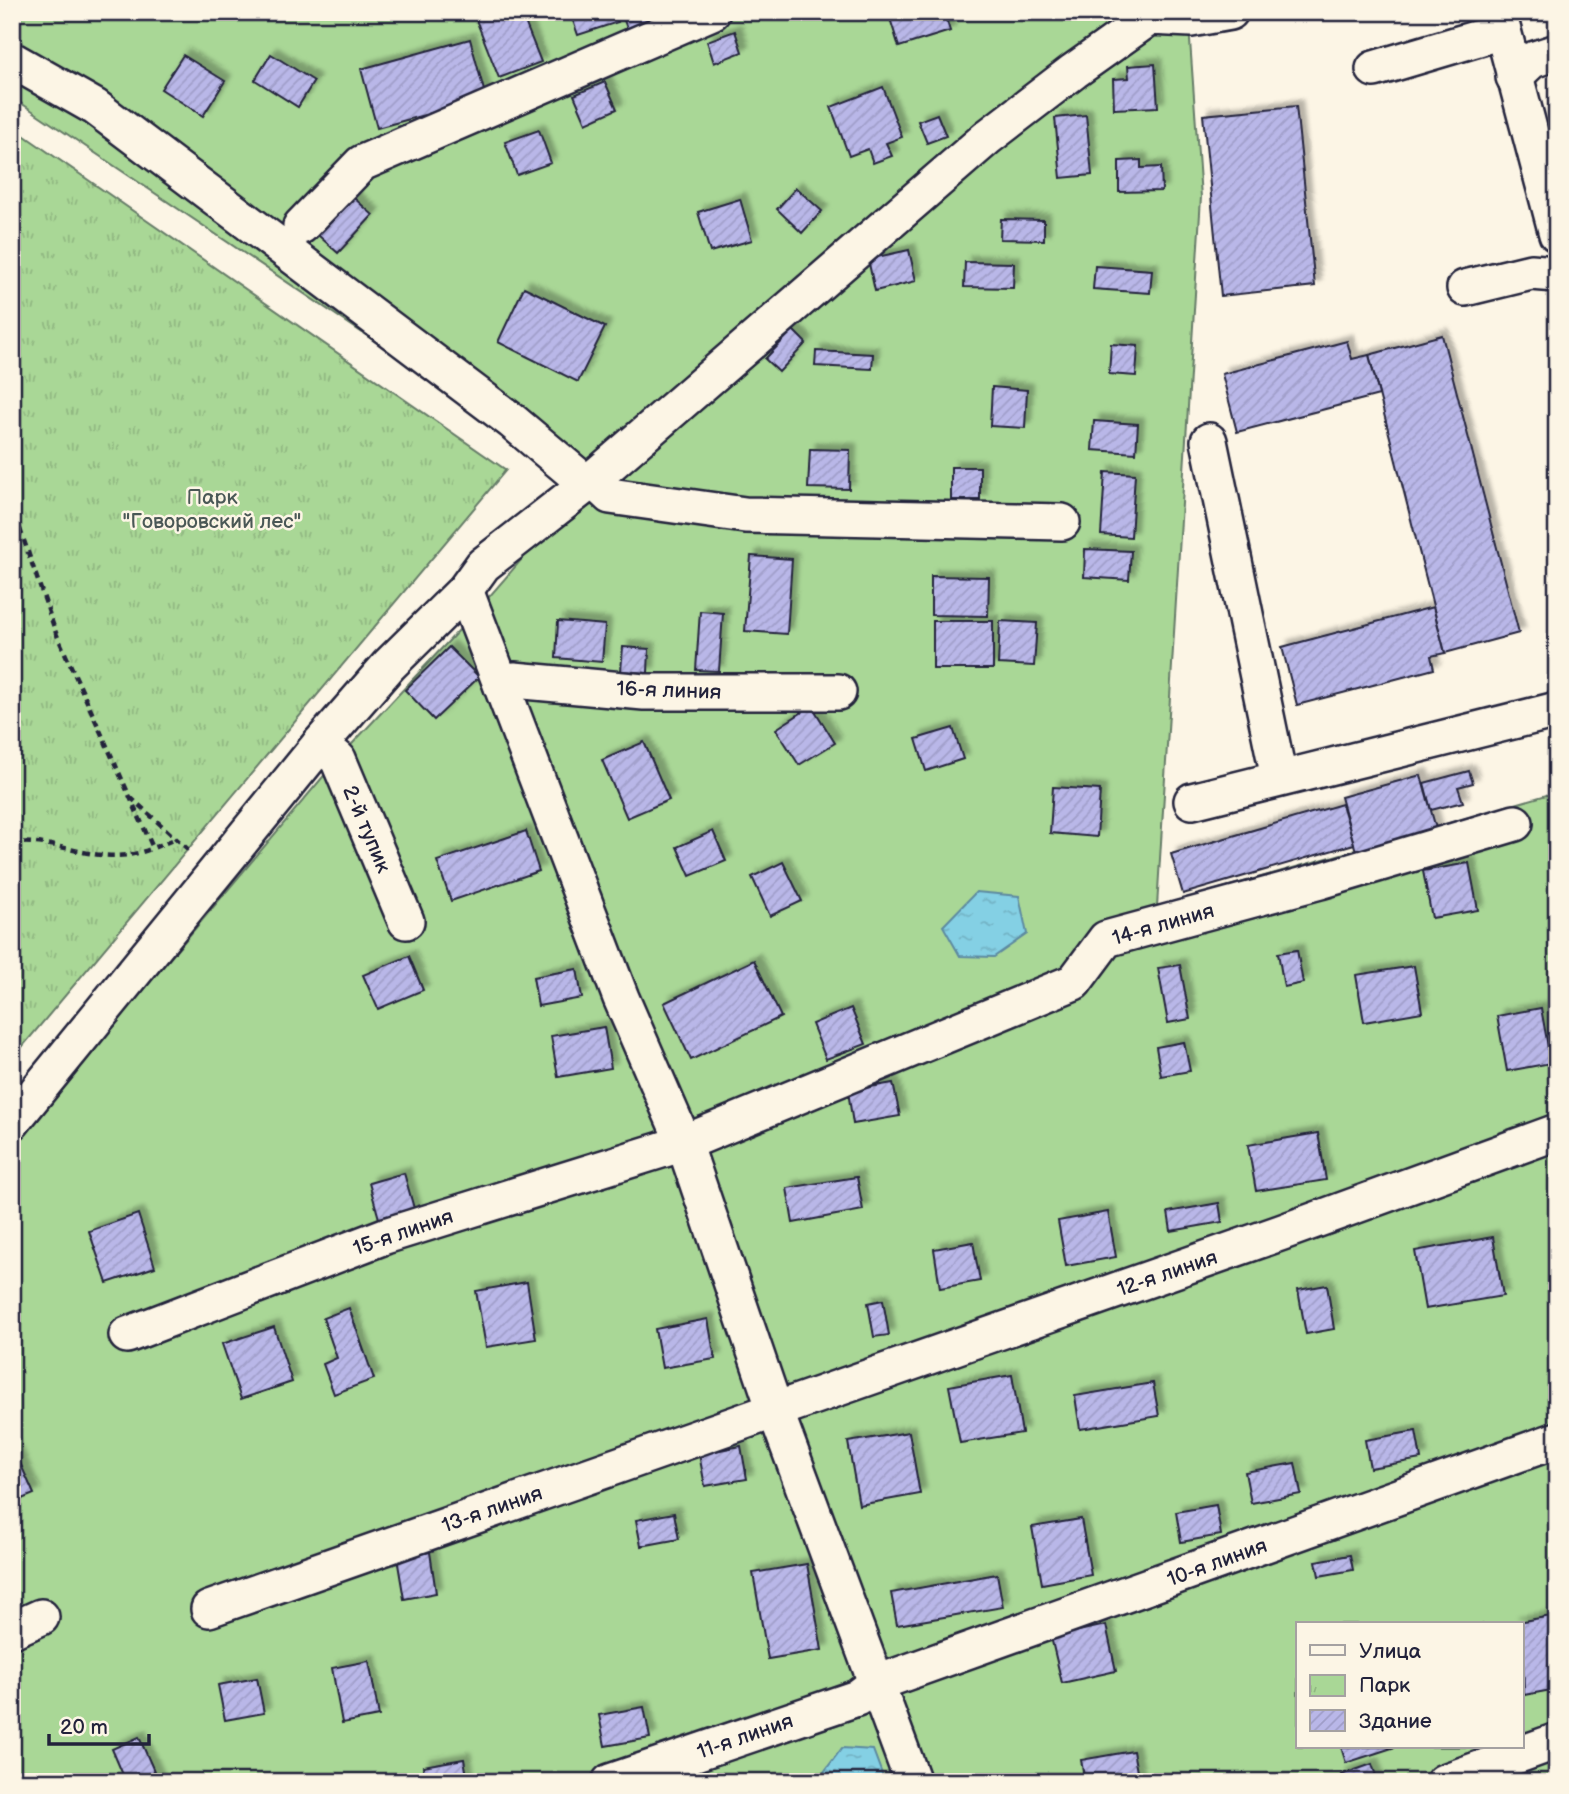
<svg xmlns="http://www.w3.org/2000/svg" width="1569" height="1794" font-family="'Balsamiq Sans',sans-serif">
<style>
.park{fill:url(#park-tufts);stroke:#667c68;stroke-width:2}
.garden{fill:#a9d796;stroke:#667c68;stroke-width:2;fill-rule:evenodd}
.water{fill:url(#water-ripples);stroke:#5d8aa0;stroke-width:2}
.building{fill:url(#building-hatch);stroke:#22223b;stroke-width:2;filter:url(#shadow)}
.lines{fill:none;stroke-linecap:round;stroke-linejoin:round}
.minor-casing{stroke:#22223b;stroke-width:40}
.path{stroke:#22223b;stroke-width:4.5;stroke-dasharray:7 5;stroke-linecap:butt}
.minor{stroke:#fcf5e5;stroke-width:35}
.labels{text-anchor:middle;stroke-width:5;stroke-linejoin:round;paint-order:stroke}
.park-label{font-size:21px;fill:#4a5856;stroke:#fcf5e5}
.street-label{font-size:21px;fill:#22223b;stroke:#fcf5e5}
</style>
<defs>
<pattern id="park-tufts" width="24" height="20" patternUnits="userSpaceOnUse" patternTransform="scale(1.75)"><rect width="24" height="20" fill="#a9d796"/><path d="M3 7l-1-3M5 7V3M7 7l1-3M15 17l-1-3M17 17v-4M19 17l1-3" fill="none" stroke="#91b882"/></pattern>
<pattern id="water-ripples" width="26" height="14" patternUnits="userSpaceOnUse" patternTransform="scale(1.75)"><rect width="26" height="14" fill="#84d0e4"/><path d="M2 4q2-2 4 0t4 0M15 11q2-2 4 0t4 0" fill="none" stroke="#72b2c4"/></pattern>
<pattern id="building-hatch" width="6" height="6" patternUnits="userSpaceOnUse" patternTransform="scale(1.75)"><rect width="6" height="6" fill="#b9b7e8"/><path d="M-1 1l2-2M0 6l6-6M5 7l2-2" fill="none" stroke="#9f9dc8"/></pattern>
<filter id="shadow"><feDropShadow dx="6" dy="-6" stdDeviation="2" flood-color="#0004"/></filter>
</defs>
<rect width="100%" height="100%" fill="#fcf5e5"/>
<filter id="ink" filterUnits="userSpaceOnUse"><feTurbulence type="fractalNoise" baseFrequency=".0143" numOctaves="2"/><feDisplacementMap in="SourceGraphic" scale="14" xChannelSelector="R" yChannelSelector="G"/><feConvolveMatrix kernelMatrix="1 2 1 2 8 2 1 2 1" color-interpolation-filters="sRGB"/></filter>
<g filter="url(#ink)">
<!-- park -->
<path class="park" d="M12,127l494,343 -494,589z"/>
<!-- garden -->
<path class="garden" d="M12,12h1176l13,185 -44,710 400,-115v990h-1545v-636l326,-387 137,-146 112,-129 -575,-387zM1298,1624h224v123h-224z"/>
<!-- water -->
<g class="water">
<path d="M976,892l43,4 8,38 -33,23 -34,-1 -17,-30z"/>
<path d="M842,1748l31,2 12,32h-58l-3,-10z"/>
</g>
<!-- building -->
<g class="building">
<path d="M473,12h48l20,50 -42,16z"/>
<path d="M570,12h44l4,10 -40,13z"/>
<path d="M621,12h40l3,6 -36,13z"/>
<path d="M888,12h56l6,19 -51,16z"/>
<path d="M735,31l7,21 -28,11 -7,-22z"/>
<path d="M470,39l16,59 -109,30 -16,-59z"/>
<path d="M271,54l43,27 -16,26 -43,-27z"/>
<path d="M183,55l42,26 -22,35 -42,-27z"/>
<path d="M1155,64l3,43 -44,2 -1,-30 16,-1 -1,-12z"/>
<path d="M605,82l12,27 -31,14 -12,-28z"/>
<path d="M883,87l19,50 -16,6 6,13 -19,7 -5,-14 -19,7 -18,-49z"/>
<path d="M1296,106l19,180 -94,10 -18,-181z"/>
<path d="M937,114l9,22 -19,7 -9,-22z"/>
<path d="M1086,115l6,60 -31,3 -6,-60z"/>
<path d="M539,130l12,33 -34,12 -12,-33z"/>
<path d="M1141,160v8l20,-1 1,24 -43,1v-31z"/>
<path d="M796,188l26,23 -20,22 -25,-24z"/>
<path d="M344,189l29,26 -35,38 -29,-26z"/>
<path d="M740,199l12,41 -42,12 -12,-40z"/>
<path d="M1001,219l43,1v20l-44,-1z"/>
<path d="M909,250l7,31 -41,10 -7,-32z"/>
<path d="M965,262l49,1 -1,25 -49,-1z"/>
<path d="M1095,266l57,4 -2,23 -57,-4z"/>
<path d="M524,287l81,40 -27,55 -80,-40z"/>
<path d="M793,330l13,13 -27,29 -14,-13z"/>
<path d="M1442,335l77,298 -74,20 -76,-298z"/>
<path d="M1347,341l5,18 17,-4 10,40 -142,37 -15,-58z"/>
<path d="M1111,344l27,2 -2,30 -27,-2z"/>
<path d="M816,351l57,3 -1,15 -57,-3z"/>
<path d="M992,387l35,3 -2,38 -35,-2z"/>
<path d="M1094,421l44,3 -2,29 -44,-3z"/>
<path d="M810,449l40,1 -1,39 -41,-1z"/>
<rect x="951" y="467" width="29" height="33"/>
<path d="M1105,472l30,2 -4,63 -30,-2z"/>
<path d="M1085,549l46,2 -2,29 -45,-3z"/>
<path d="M751,556l41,3 -5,75 -42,-3z"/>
<path d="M931,576l58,1 -1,39 -57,-1z"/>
<path d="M1433,607l12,46 -14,3 3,13 -137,36 -15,-58z"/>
<path d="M700,611l23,2 -4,58 -23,-1z"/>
<path d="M558,621l47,4 -3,37 -46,-4z"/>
<rect x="933" y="621" width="60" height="48"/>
<path d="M1000,621l37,2 -3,43 -36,-2z"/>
<path d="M449,647l30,30 -45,43 -29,-30z"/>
<path d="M623,647l26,2 -1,24 -27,-2z"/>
<path d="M812,706l23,37 -36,22 -23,-36z"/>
<path d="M953,728l10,31 -37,12 -10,-32z"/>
<path d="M644,742l25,58 -42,18 -25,-58z"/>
<path d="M1469,771l4,12 -15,4 5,15 -32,8 -7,-27z"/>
<path d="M1421,775l16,57 -80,23 -16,-58z"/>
<path d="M1053,787l47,3 -3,47 -47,-4z"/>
<path d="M1342,804l12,40 -171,50 -12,-40z"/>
<path d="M526,831l13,40 -88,30 -14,-40z"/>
<path d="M713,831l13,30 -36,15 -13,-29z"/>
<path d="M783,862l19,39 -32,15 -18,-39z"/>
<path d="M1469,863l9,47 -46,8 -9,-47z"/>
<path d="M1297,950l6,33 -19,4 -6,-34z"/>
<path d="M409,956l14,34 -45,19 -15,-34z"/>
<path d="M754,960l27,57 -90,43 -27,-57z"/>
<path d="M1180,965l10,54 -22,4 -10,-55z"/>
<path d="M1414,966l8,46 -58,10 -8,-47z"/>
<path d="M577,969l5,29 -44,8 -5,-29z"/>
<path d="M851,1008l15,36 -40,15 -14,-35z"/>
<path d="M1541,1008l10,55 -44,8 -10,-55z"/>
<path d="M604,1027l7,41 -53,9 -7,-41z"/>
<path d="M1184,1042l6,29 -29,5 -5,-29z"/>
<path d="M893,1083l7,33 -47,8 -5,-33z"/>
<path d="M1318,1133l8,47 -70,11 -8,-46z"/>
<path d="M404,1173l11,39 -35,10 -11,-39z"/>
<path d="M857,1177l6,33 -70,13 -6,-35z"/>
<path d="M1219,1203l3,19 -51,9 -3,-19z"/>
<path d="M1108,1212l8,45 -50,9 -8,-45z"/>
<path d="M138,1214l17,53 -48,16 -18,-52z"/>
<path d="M1493,1237l10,59 -78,13 -10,-58z"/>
<path d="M973,1242l7,39 -40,7 -6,-39z"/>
<path d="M527,1282l9,57 -50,8 -10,-56z"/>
<path d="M1327,1285l7,44 -28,5 -8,-44z"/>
<path d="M883,1300l6,35 -15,2 -6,-34z"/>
<path d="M349,1308l25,71 -40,15 -11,-30 14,-6 -14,-40z"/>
<path d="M708,1319l7,40 -53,9 -7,-39z"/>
<path d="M274,1327l18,55 -51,17 -19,-55z"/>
<path d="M1012,1375l10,58 -62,10 -11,-57z"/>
<path d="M1153,1383l6,33 -79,13 -5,-33z"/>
<path d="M1416,1431l5,28 -51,9 -5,-28z"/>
<path d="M909,1432l11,62 -61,11 -11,-63z"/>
<path d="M12,1445l22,49 -22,9z"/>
<path d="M741,1446l6,33 -42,7 -6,-32z"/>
<path d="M1295,1463l6,31 -50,9 -6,-31z"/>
<path d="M1216,1505l5,30 -40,7 -5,-30z"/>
<path d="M674,1513l5,26 -38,7 -5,-26z"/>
<path d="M1081,1519l10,56 -49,9 -10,-57z"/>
<path d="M430,1552l6,41 -32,6 -7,-41z"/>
<path d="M1350,1555l3,15 -34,6 -3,-15z"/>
<path d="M807,1564l15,86 -54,9 -15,-86z"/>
<path d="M997,1574l6,33 -106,18 -6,-32z"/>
<path d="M1557,1615v74l-33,6 -2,-71 -10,-1z"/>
<path d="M1106,1625l10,46 -54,12 -11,-46z"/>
<path d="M369,1661l10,55 -37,7 -10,-55z"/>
<path d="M257,1678l7,35 -39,7 -7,-35z"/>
<path d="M644,1707l6,31 -45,8 -6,-31z"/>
<path d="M139,1737l19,43 -4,2h-28l-14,-33z"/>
<path d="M1341,1747h54l-49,16z"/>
<path d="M1133,1751l6,31h-54l-4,-22z"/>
<path d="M464,1759l4,23h-43l-2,-16z"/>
<path d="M1372,1764l6,18h-35l-2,-7z"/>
</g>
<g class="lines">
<defs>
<g id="minor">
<path d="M1498,12l59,222"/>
<path d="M12,60l83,47 417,314 75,63"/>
<path d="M1374,69l128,-38"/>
<path d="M1514,77l18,-17 25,-8"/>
<path d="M301,226l61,-63 350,-151"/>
<path d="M1465,288l66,-16 26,2"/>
<path d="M1209,441l70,337"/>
<path d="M592,479l18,17 135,19 317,7"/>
<path d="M465,590l156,408 63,145 91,267 138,372"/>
<path d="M502,686l12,-6 130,12h194"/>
<path d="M320,744l18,15 68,162"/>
<path d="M1192,801l365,-91"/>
<path d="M12,1122l308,-378 69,-79 76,-75 18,-25 104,-81 401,-347 86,-66 76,-54 41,2 39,-7"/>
<path d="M127,1335l258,-99 299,-93 390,-161 32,-43 214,-58 195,-58"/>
<path d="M209,1609l1071,-376 277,-101"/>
<path d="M12,1630l29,-13"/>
<path d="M610,1782l247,-84 20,-15 680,-243"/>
<path d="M1444,1782l113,-41"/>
</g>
</defs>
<!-- minor casing -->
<use href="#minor" class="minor-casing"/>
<!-- path -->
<g class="path">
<path d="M12,506l44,127 97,215 22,-9"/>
<path d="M130,797l61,55"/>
<path d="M12,843c53,-5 88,27 141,5"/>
</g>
<!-- minor -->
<use href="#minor" class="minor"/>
</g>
</g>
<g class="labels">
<!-- park labels -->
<g class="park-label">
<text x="212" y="504">Парк<tspan x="212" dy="24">"Говоровский лес"</tspan></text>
</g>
<!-- street labels -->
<g class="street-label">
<text transform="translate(669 690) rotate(2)" y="7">16-я линия</text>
<text transform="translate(367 829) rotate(67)" y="7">2-й тупик</text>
<text transform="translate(1163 924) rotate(-16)" y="7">14-я линия</text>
<text transform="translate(403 1232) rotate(-19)" y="7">15-я линия</text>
<text transform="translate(1167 1273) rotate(-19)" y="7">12-я линия</text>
<text transform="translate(492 1509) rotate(-19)" y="7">13-я линия</text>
<text transform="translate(1217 1562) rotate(-20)" y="7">10-я линия</text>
<text transform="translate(745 1736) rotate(-19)" y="7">11-я линия</text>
</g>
</g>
<!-- margin -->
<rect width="1569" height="1794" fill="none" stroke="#fcf5e5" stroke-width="42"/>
<rect x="21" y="21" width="1527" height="1752" fill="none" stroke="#22223b" stroke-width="2.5" filter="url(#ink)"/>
<!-- legend -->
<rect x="1296" y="1622" width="228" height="126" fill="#fcf5e5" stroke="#a5a1a1" stroke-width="2"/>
<rect x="1310" y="1645" width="35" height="10" fill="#fcf5e5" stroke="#a5a1a1" stroke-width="2"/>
<text x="1359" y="1658" font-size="21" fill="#22223b">Улица</text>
<rect x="1310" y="1675" width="35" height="21" fill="url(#park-tufts)" stroke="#a5a1a1" stroke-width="2"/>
<text x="1359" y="1692" font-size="21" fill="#22223b">Парк</text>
<rect x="1310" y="1710" width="35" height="21" fill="url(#building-hatch)" stroke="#a5a1a1" stroke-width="2"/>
<text x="1359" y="1728" font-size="21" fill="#22223b">Здание</text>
<!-- scale -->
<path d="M49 1734v10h100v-10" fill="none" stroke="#22223b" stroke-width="3.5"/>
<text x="60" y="1734" font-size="21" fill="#22223b" stroke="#fcf5e5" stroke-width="5" paint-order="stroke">20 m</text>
</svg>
